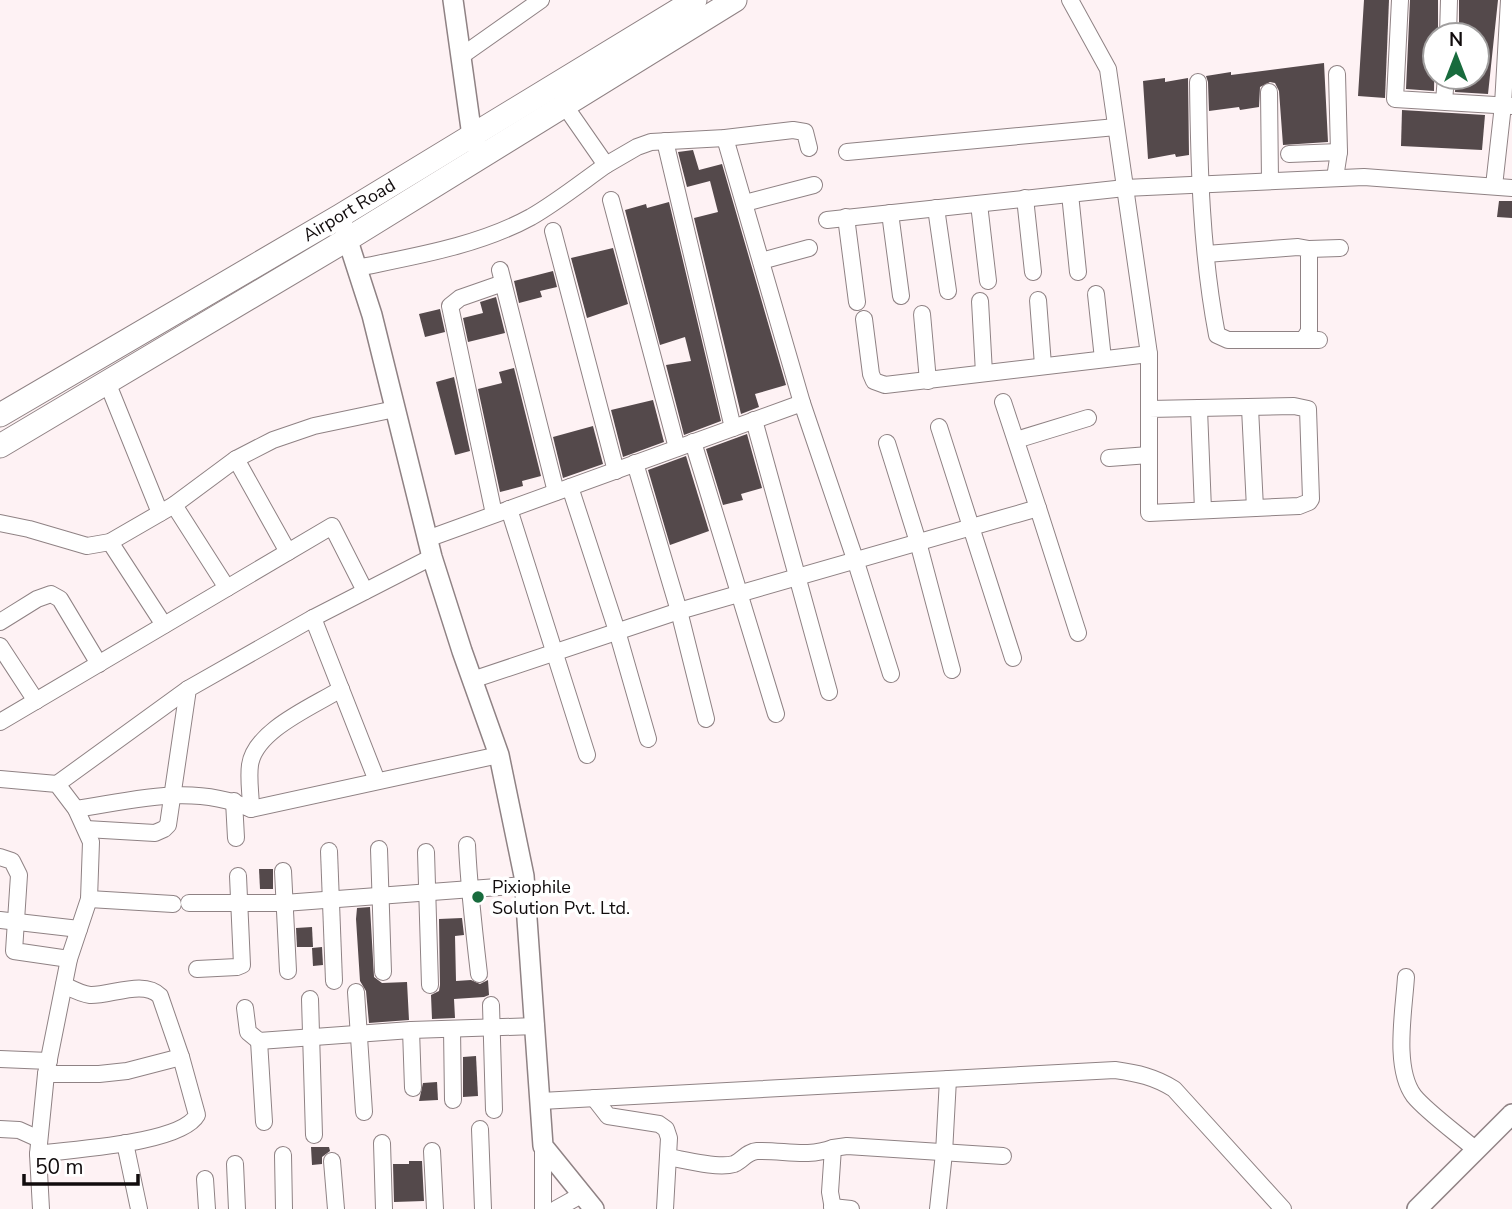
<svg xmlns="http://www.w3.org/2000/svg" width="1512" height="1209" font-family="'Nunito Sans',sans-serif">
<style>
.building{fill:#54494b}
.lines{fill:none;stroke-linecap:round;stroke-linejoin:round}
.minor-casing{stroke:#8f8284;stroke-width:18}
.tertiary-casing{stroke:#8f8284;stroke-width:22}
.secondary-casing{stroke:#8f8284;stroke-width:25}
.minor{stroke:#fff;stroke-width:16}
.tertiary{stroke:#fff;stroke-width:19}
.secondary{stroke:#fff;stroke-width:23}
.poi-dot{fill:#186b3d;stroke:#fff;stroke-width:2.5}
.labels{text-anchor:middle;stroke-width:7;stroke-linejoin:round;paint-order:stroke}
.street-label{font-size:18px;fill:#110c0d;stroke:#fff}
.poi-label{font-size:18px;fill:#110c0d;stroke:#fff;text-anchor:start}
</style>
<rect width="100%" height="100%" fill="#fef2f4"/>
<!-- building -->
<g class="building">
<path d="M1364,0h25l-4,98 -27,-2z"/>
<path d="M1410,0h28v35h-3l-1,56 -28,-2z"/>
<path d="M1459,0h39l-10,94 -33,-2 1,-15h21v-42h-18z"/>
<path d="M1324,63l4,79 -45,3 -4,-54 -4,-8 -5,-1 -10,5 -1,20 -19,3 -1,-3 -30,4 -1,-29 -2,-6 25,-4v3z"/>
<path d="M1165,78v4l23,-4 1,77 -13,2 -1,-3 -27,5 -5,-78z"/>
<path d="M1402,110l83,5 -3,35 -81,-4z"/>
<path d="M693,150l6,20 23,-6 64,221 -31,9 4,13 -18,7 -47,-196 24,-6 -8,-31 -23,6 -9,-35z"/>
<path d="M1499,201h13v17l-15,-1z"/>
<path d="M669,202l52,219 -37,14 -18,-70 25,-4 -6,-24 -25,8 -35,-135 21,-6 1,4z"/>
<path d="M613,248l15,56 -41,14 -16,-60z"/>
<path d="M553,271l4,16 -17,4 2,6 -23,6 -5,-22z"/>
<path d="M496,297l9,36 -37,9 -5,-24 20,-5 -3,-11z"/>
<path d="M440,309l5,23 -20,5 -6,-23z"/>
<path d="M514,368l27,108 -19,5 1,5 -23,6 -22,-103 24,-6 -3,-11z"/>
<path d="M454,377l16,74 -15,4 -19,-73z"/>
<path d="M653,400l11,42 -41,15 -12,-47z"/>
<path d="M593,426l10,38 -40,14 -10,-41z"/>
<path d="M747,434l15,54 -21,6 2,6 -20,5 -17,-56z"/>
<path d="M686,456l23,75 -39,14 -22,-75z"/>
<path d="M259,869h14v20h-13z"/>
<path d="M370,907l4,70 8,6 25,-1 2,38 -40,3 -3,-32 -6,-10 -4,-62 1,-11z"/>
<path d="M462,918l2,17 -9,1 1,45 15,-1 9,4 8,-4 1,15 -5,2 -30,2 1,19 -23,1 -1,-24 8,-4 1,-6 -1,-66z"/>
<path d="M312,927l1,20h-16l-1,-19z"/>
<path d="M322,947l1,18 -10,1 -1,-18z"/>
<path d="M476,1056l2,40 -15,1v-40z"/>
<path d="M437,1082l1,18 -19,1 4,-18z"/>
<path d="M311,1147h18l1,4 -8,6v7l-10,1z"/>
<path d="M409,1161h13l2,40 -30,1 -1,-38h16z"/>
</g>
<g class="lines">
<defs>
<g id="minor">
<path d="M1400,0l-5,99 117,7"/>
<path d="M1448,35l1,-35"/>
<path d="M460,57l81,-57"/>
<path d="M1198,82c1,84 3,169 19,253l11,5h91"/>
<path d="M1269,92l1,89"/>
<path d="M1444,101l2,-24"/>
<path d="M565,106l41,59 31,-18 14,-5 74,-4 68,-8 12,2 4,16"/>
<path d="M725,138l77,265 53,156 36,115"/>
<path d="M665,141l68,287"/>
<path d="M847,152l269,-25"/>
<path d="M1289,154l50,-2"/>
<path d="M1335,178l4,-26 -2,-78"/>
<path d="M1494,186l9,-81 6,-105"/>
<path d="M1070,194l8,78"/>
<path d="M1025,198l8,74"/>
<path d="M611,200l66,248"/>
<path d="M745,203l69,-18"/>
<path d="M979,204l9,77"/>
<path d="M936,208l12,83"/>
<path d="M890,213l11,83"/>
<path d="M846,217l11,85"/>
<path d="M827,220l298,-32 239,-11 148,11"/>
<path d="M553,231l63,240"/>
<path d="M1309,249l31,-1"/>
<path d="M1206,254l92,-7 11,2v82l-5,8"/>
<path d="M761,261l48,-13"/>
<path d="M357,268c58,-12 121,-22 174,-51 26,-15 51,-35 75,-52"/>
<path d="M500,270l56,222"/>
<path d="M1096,294l7,65"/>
<path d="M1038,300l5,65"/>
<path d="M980,301l4,72"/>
<path d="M922,314l6,67"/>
<path d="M864,319l7,55 3,7 11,4 264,-31 -41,-285 -38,-69"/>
<path d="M1149,354c0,53 0,106 0,159l150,-7 10,-4 2,-3 -3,-90 -14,-3 -145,3"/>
<path d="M107,382l53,131"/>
<path d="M1250,408l5,100"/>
<path d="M1199,409l4,101"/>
<path d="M754,420l75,272"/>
<path d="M939,427l74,231"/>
<path d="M1016,440l72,-22"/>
<path d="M693,442l83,272"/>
<path d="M887,443l31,99 34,128"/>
<path d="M1109,458l40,-3"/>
<path d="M236,459l52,93"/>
<path d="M635,463l44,148 27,108"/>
<path d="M570,487l47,144 31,108"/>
<path d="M174,505l53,83"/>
<path d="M1038,508l40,125"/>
<path d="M509,509l78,246"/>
<path d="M494,514l-44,-208 10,-8 43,-15"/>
<path d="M0,523l29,6 58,17 23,-4 64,-37 62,-46 37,-19 41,-14 81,-17"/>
<path d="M427,539l375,-136"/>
<path d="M110,542l54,83"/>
<path d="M313,618l64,163"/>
<path d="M0,622l37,-23 14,-5 9,5 39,65"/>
<path d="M0,646l36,55"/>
<path d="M472,680l207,-69 359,-103 -35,-106"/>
<path d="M0,722l332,-196 33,65"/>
<path d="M0,779l57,5 19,25 15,33 -2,57 -20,60 -23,115 -8,80 3,55"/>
<path d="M57,784l131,-95"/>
<path d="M234,801l2,37"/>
<path d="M76,809c59,-9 118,-26 175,0l248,-54"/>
<path d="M251,809c0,-14 -3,-30 -1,-44 5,-35 64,-59 91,-76"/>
<path d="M86,829l69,4 9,-4 4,-4 20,-136 125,-71 119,-61"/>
<path d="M467,845c2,44 7,86 12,129"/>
<path d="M379,849l4,123"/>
<path d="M329,851l5,130"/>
<path d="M426,852l4,133"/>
<path d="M0,857l12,4 7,14 -5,76 55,8"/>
<path d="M283,871l5,100"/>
<path d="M89,899l84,5"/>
<path d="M189,903h95l241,-18"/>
<path d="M0,920l79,9"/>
<path d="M197,969l40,-2 5,-2 -4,-89"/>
<path d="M1406,977c-2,33 -13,91 8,119 13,16 45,39 62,54"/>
<path d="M64,985c8,4 17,9 26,10 20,1 54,-16 70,1l21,61"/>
<path d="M356,992l8,120"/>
<path d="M310,999l4,136"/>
<path d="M491,1005l3,105"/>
<path d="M245,1008l3,24 11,9 152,-11 125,-4"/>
<path d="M452,1029l1,71"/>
<path d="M411,1030l2,58"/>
<path d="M259,1041l5,81"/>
<path d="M0,1059l49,2"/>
<path d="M594,1098l14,18 51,8 7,5 3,9 -4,71"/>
<path d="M541,1101l574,-31c22,3 40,7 59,19l109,120"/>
<path d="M0,1129l19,1 20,9"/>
<path d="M480,1129l3,80"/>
<path d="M125,1143l14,66"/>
<path d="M382,1143l2,66"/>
<path d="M543,1146v63"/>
<path d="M833,1148l14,-2 156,10"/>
<path d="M432,1151l3,58"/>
<path d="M38,1154c33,-5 143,-10 159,-39l-16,-58 -54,14 -28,3h-53"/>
<path d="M283,1155l1,54"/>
<path d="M668,1157c17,3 50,12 66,7 9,-4 12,-12 23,-13 27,-1 50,7 76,-3l-3,44 3,17"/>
<path d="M332,1161l4,48"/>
<path d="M235,1164l2,45"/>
<path d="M205,1179l2,30"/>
<path d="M832,1207l19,2"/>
<path d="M556,1209l27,-15"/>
<path d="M938,1209l6,-56 4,-74"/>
</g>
<g id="tertiary">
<path d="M453,0l19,136 5,11"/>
<path d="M340,216l32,99 60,242 30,94 37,104 25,121 19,270 51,63"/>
<path d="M1417,1209l95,-95"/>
</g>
<g id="secondary">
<path d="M0,415l340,-199 355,-216"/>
<path d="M0,446l348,-207 387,-239"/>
</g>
</defs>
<!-- minor casing -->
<use href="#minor" class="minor-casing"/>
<!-- tertiary casing -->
<use href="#tertiary" class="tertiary-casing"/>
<!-- secondary casing -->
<use href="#secondary" class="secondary-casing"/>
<!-- minor -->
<use href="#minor" class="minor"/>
<!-- tertiary -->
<use href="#tertiary" class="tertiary"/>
<!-- secondary -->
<use href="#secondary" class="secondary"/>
</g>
<!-- markers -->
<circle class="poi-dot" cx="478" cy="897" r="7"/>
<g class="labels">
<!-- street labels -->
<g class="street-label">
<text transform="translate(349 210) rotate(-31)" y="6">Airport Road</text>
</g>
<!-- poi labels -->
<g class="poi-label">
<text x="492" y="893">Pixiophile<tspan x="492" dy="21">Solution Pvt. Ltd.</tspan></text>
</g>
</g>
<!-- north arrow -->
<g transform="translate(1456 56)"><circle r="33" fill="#ffffff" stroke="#a09e9e" stroke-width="2"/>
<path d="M0-5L12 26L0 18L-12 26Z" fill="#186b3d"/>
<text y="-10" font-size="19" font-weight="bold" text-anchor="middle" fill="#110c0d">N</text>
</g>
<!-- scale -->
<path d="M24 1174v10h114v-10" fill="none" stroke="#110c0d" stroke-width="3.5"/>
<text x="35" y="1174" font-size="21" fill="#110c0d" stroke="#ffffff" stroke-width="5" paint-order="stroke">50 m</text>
</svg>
